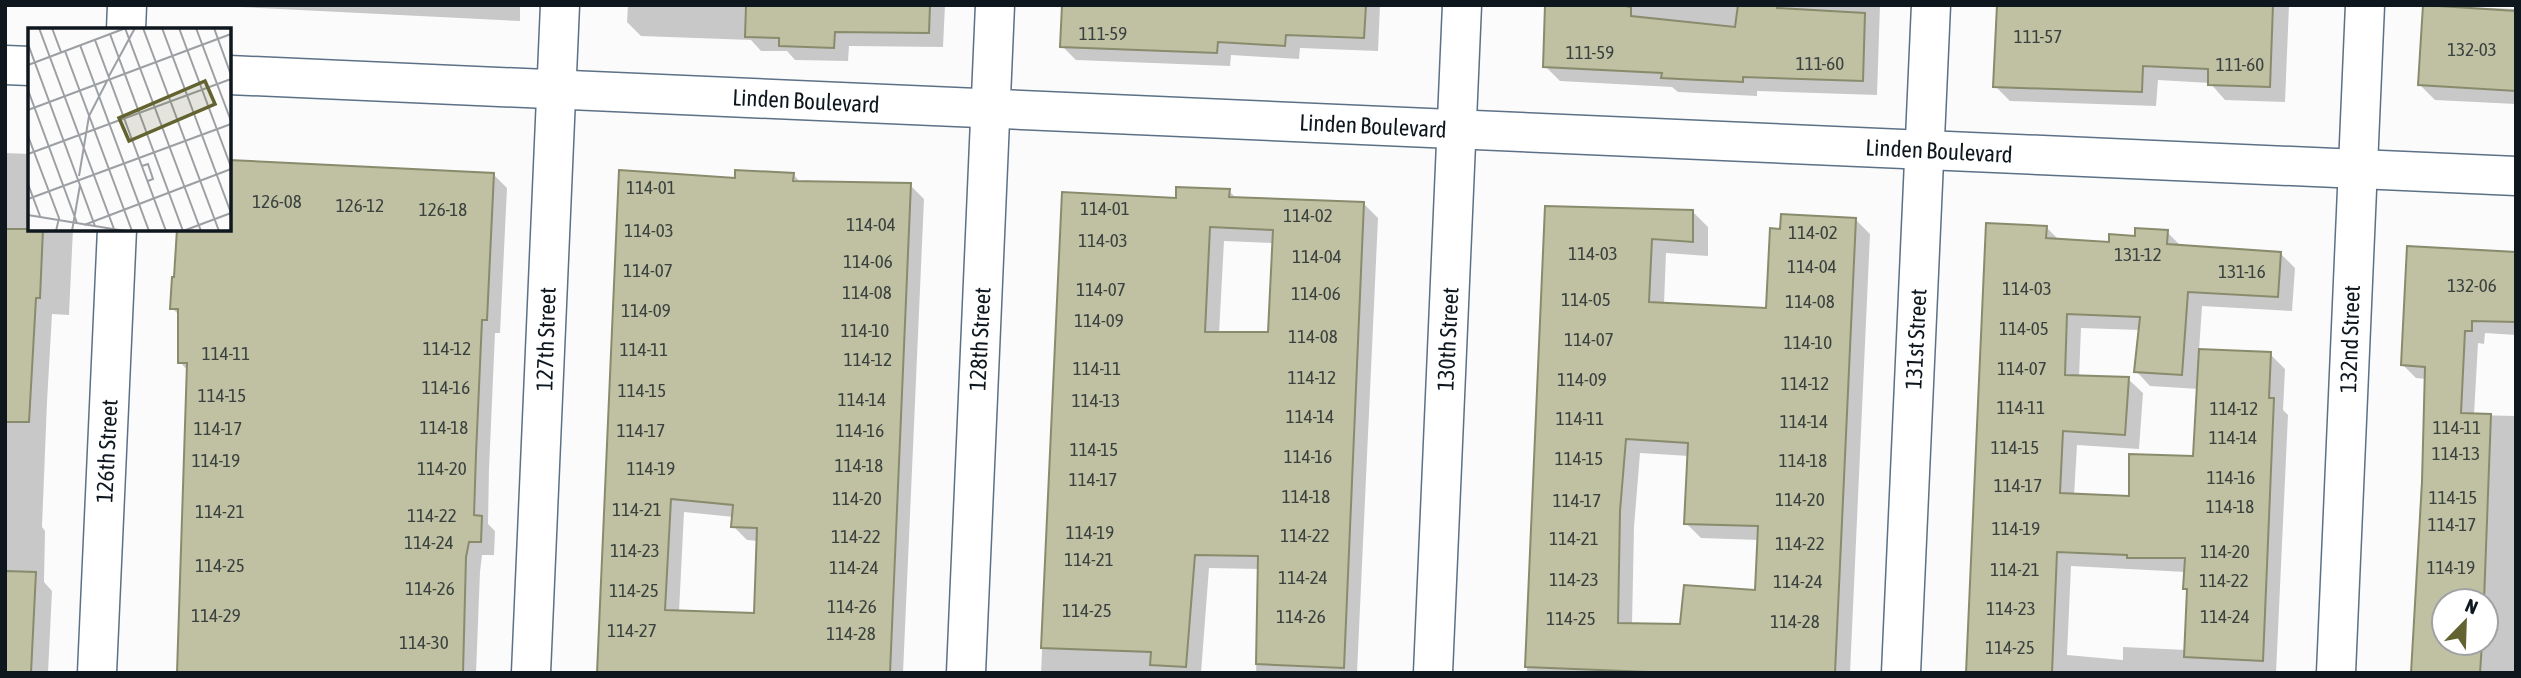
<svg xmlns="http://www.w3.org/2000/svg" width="2521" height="678" font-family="'Asap Condensed',sans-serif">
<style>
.shadow{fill:#0003;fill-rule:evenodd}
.building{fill:#bfc1a2;stroke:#898b6d;stroke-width:2;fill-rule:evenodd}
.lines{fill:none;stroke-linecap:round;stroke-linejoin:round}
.minor-casing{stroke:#5c7086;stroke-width:41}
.tertiary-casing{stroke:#5c7086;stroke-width:41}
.secondary-casing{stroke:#5c7086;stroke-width:41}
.minor{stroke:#fff;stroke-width:38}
.tertiary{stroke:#fff;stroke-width:38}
.secondary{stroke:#fff;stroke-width:38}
.labels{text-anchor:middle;stroke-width:6;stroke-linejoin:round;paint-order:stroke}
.number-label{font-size:19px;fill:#3a413f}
.street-label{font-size:23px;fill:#0e161e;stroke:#fff}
.inset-road{fill:none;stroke:#9c9fa3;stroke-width:2}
.view{fill:#626330;fill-opacity:0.15;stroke:#626330;stroke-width:3.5}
.inset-edge{fill:none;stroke:#0e161e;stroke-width:3.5}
</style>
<rect width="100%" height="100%" fill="#fbfbfb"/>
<!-- shadow -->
<g class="shadow">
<path d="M199,5h321v16z"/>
<path d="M628,5h317l-2,42 -94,-1 -1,15 -53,-1 -8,-9h-26l-10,-11 -110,-4 -14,-14z"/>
<path d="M1064,5h316l-2,46 -78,-3 -1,11 -68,-4 -1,11 -154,-6 -14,-14z"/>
<path d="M1547,5h333l-3,90 -120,-4v5l-79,-4 -6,-5 -112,-6 -15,-15z"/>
<path d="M1998,5h291l-4,97 -60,-2 -15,-17 -52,-3 -2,26 -146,-5 -15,-15z"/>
<path d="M2423,5l93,4v95l-81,-4 -16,-16z"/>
<path d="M5,153l25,1v75h43l-4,86 -17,-1 -5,88 -5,125 3,4 -1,51 8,9 -4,82h-43z"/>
<path d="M493,174l14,14 -7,145h-5l-6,136 -1,55 7,7 -1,24h-12l-2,17 -4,101h-299l8,-143 3,-159 -8,-9v-46l-8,-8 5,-79h52z"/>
<path d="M793,174l8,9 109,2 14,14 -21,474h-305l139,-493zM684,512l50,5 -1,9 14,14 11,1 -2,73 -77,-2z"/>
<path d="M1229,191l8,8 127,5 14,14 -21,455h-101l4,-104 -51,-1 -8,105h-160l22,-480 114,7zM1224,241l50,2 -4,91h-51z"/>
<path d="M1546,208l147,4 15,15v29l-42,-3 -2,51 104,6 87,-91 15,15 -20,439h-323zM1640,453l49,3 -3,67 15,15 58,2 -2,52 -75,34 -50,-1 2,-98z"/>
<path d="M2046,227l13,13 52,4 56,-12 15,15 98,6 15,15 -3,43 -90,-5 -3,45 71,3 15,15 -2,41 5,5 -12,258h-308zM2081,328l59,2 -4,41 14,15 49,3 -5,69 -64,40 -56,-2 3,-51 62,4 4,-56 -15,-14 -49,-1zM2071,566l115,6 -1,16 4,5 -3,57 -63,-3v13l-56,-5z"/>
<path d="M2516,254v81l-31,-2 -1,11 -6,-1 -4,72 42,1v257h-104l14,-294 -10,-1 -13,-13zM2444,601h42v42h-42z"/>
</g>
<!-- building -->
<g class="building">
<path d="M930,5l-1,28 -94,-1 -1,16 -55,-2v-8l-34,-1 1,-31z"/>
<path d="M1062,5h304l-2,33 -78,-3 -1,11 -67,-4 -1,11 -157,-6z"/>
<path d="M1545,5h76l10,2v9l104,11 3,-22h39v3l88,5 -2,68 -120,-4v5l-43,-2 -39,-2 1,-5 -119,-6z"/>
<path d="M1997,5h276l-3,82 -62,-2v-16l-65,-3 -1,26 -149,-5z"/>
<path d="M2423,5l93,6v80l-98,-6z"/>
<path d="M229,160l265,13 -7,147h-5l-6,134 -2,61 8,1 -1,26h-12l-3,15 -3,116h-286l10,-310h-9v-54h-8l2,-32h2l3,-48h52z"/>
<path d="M619,170l116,8v-8l59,3 -1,8 118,2 -21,490h-293zM671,499l62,6 -2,22 26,1 -3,85 -89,-3z"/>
<path d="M1176,187l54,2 -1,8 135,5 -20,466 -88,-4 2,-108 -63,-1 -9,112 -36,-2 1,-13 -110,-4 21,-456 114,6zM1210,227l63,3 -5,102h-63z"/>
<path d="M1545,206l148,4v32l-41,-3 -3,63 117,6 4,-80 10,1 1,-15 75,4 -21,455h-161l-149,-6zM1626,439l62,4 -4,81 74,2 -3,64 -71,-5 -4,39 -62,-1 2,-112z"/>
<path d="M1986,223l61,3 -1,12 63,4v-8l26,2v-8l33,2 -1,14 114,8 -3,45 -90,-5 -6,83 -48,-3 6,-55 -73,-3 -2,61 64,2 -4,58 -62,-4 -3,62 69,3v-42l64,2 6,-107 72,3 -2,46h5l-11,263 -79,-4 3,-68h-4l2,-31h-58v-3l-70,-3 -5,121h-86z"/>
<path d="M5,229h38l-3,69h-4l-7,124h-24z"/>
<path d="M2407,246l109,6v70l-44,-1v10h-7l-4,82 30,1 -7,187h-40v42h38l-2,30h-69l11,-191 3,-115 -24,-2z"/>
<path d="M5,571l31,1 -5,101h-26z"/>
</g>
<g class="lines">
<defs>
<g id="minor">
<path d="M126,30l1,-25"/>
<path d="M97,673l20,-444"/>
<path d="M531,673l29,-668"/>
<path d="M966,673l29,-668"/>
<path d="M1901,673l30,-668"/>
<path d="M2336,673l29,-668"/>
</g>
<path id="tertiary" d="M1433,673l29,-668"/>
<g id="secondary">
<path d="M5,65l25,1"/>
<path d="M229,75l2287,101"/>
</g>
</defs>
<!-- minor casing -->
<use href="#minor" class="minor-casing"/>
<!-- tertiary casing -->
<use href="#tertiary" class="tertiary-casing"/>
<!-- secondary casing -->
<use href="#secondary" class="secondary-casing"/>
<!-- minor -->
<use href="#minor" class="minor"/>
<!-- tertiary -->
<use href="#tertiary" class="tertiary"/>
<!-- secondary -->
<use href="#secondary" class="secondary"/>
</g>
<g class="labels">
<!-- number labels -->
<g class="number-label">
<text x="1103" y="40">111-59</text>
<text x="2038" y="43">111-57</text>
<text x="2472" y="56">132-03</text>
<text x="1590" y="59">111-59</text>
<text x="1820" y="70">111-60</text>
<text x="2240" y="71">111-60</text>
<text x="651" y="194">114-01</text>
<text x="277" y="208">126-08</text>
<text x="360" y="212">126-12</text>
<text x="1105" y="215">114-01</text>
<text x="443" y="216">126-18</text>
<text x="1308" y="222">114-02</text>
<text x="871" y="231">114-04</text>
<text x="649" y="237">114-03</text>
<text x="1813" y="239">114-02</text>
<text x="1103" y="247">114-03</text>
<text x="1593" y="260">114-03</text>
<text x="2138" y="261">131-12</text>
<text x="1317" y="263">114-04</text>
<text x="868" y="268">114-06</text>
<text x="1812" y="273">114-04</text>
<text x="648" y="277">114-07</text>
<text x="2242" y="278">131-16</text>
<text x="2472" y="292">132-06</text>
<text x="2027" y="295">114-03</text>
<text x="1101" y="296">114-07</text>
<text x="867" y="299">114-08</text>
<text x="1316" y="300">114-06</text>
<text x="1586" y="306">114-05</text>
<text x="1810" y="308">114-08</text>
<text x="646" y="317">114-09</text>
<text x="1099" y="327">114-09</text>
<text x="2024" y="335">114-05</text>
<text x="865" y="337">114-10</text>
<text x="1313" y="343">114-08</text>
<text x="1589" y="346">114-07</text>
<text x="1808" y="349">114-10</text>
<text x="447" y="355">114-12</text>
<text x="644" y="356">114-11</text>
<text x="226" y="360">114-11</text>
<text x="868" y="366">114-12</text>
<text x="1097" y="375">114-11</text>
<text x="2022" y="375">114-07</text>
<text x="1312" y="384">114-12</text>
<text x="1582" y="386">114-09</text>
<text x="1805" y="390">114-12</text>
<text x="446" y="394">114-16</text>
<text x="642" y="397">114-15</text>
<text x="222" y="402">114-15</text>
<text x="862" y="406">114-14</text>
<text x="1096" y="407">114-13</text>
<text x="2021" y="414">114-11</text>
<text x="2234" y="415">114-12</text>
<text x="1310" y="423">114-14</text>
<text x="1580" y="425">114-11</text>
<text x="1804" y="428">114-14</text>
<text x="444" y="434">114-18</text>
<text x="2457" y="434">114-11</text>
<text x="218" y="435">114-17</text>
<text x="641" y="437">114-17</text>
<text x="860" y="437">114-16</text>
<text x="2233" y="444">114-14</text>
<text x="2015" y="454">114-15</text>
<text x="1094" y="456">114-15</text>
<text x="2456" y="460">114-13</text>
<text x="1308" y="463">114-16</text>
<text x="1579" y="465">114-15</text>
<text x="216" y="467">114-19</text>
<text x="1803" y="467">114-18</text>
<text x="859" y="472">114-18</text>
<text x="442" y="475">114-20</text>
<text x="651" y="475">114-19</text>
<text x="2231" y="484">114-16</text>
<text x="1093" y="486">114-17</text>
<text x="2018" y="492">114-17</text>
<text x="1306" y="503">114-18</text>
<text x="2453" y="504">114-15</text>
<text x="857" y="505">114-20</text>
<text x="1800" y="506">114-20</text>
<text x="1577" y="507">114-17</text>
<text x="2230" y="513">114-18</text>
<text x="637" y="516">114-21</text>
<text x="220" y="518">114-21</text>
<text x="432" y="522">114-22</text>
<text x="2452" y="531">114-17</text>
<text x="2016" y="535">114-19</text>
<text x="1090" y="539">114-19</text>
<text x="1305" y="542">114-22</text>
<text x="856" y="543">114-22</text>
<text x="1574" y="545">114-21</text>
<text x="429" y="549">114-24</text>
<text x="1800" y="550">114-22</text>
<text x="635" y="557">114-23</text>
<text x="2225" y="558">114-20</text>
<text x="1089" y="566">114-21</text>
<text x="220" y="572">114-25</text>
<text x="854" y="574">114-24</text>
<text x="2451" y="574">114-19</text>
<text x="2015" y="576">114-21</text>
<text x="1303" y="584">114-24</text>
<text x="1574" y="586">114-23</text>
<text x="2224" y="587">114-22</text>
<text x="1798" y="588">114-24</text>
<text x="430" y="595">114-26</text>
<text x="634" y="597">114-25</text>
<text x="852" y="613">114-26</text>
<text x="2011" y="615">114-23</text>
<text x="1087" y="617">114-25</text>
<text x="216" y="622">114-29</text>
<text x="1301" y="623">114-26</text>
<text x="2225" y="623">114-24</text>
<text x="1571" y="625">114-25</text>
<text x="1795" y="628">114-28</text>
<text x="632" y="637">114-27</text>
<text x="851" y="640">114-28</text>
<text x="424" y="649">114-30</text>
<text x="2010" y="654">114-25</text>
</g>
<!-- street labels -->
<g class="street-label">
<text transform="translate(806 101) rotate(3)" y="8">Linden Boulevard</text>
<text transform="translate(1373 126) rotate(3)" y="8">Linden Boulevard</text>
<text transform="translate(1939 151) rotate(3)" y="8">Linden Boulevard</text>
<text transform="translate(546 339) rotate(-88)" y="8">127th Street</text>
<text transform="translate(980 339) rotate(-87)" y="8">128th Street</text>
<text transform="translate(1448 339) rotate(-87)" y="8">130th Street</text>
<text transform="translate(1916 339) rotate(-87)" y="8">131st Street</text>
<text transform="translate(2350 339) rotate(-88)" y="8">132nd Street</text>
<text transform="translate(107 451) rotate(-87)" y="8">126th Street</text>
</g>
</g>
<!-- overview -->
<g transform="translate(28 28)">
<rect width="203" height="203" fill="#fbfbfb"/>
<path class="inset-road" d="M11,0l75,201M24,0l9,24M97,0l76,203M115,0l76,203M134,0l69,185M151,0l52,139M168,0l35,93M186,0l17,47M82,6l73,197M67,12l71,191M0,16l67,182M52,17l69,186M37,23l67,180M0,37l98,-37M81,48l26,-48M0,62l49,133M0,82l203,-76M0,108l31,82 -3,13M0,126l203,-75M114,138l6,-2 5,15 -5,2M51,148l10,-60 18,-35M0,156l12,32M0,171l203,-75M0,187l97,16M56,197l147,-56M44,203l8,-46M155,203l48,-18"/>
<path class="view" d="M177,53l10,23 -86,37 -10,-23z"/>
<rect width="203" height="203" class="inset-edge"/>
</g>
<!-- border -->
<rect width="2521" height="678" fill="none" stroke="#0e161e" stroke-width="14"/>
<!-- north arrow -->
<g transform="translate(2465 622) rotate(23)"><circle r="33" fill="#ffffff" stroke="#9fa2a5" stroke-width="2"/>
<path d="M0-5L12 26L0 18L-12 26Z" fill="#626330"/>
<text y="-10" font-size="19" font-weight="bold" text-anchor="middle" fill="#0e161e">N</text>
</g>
</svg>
